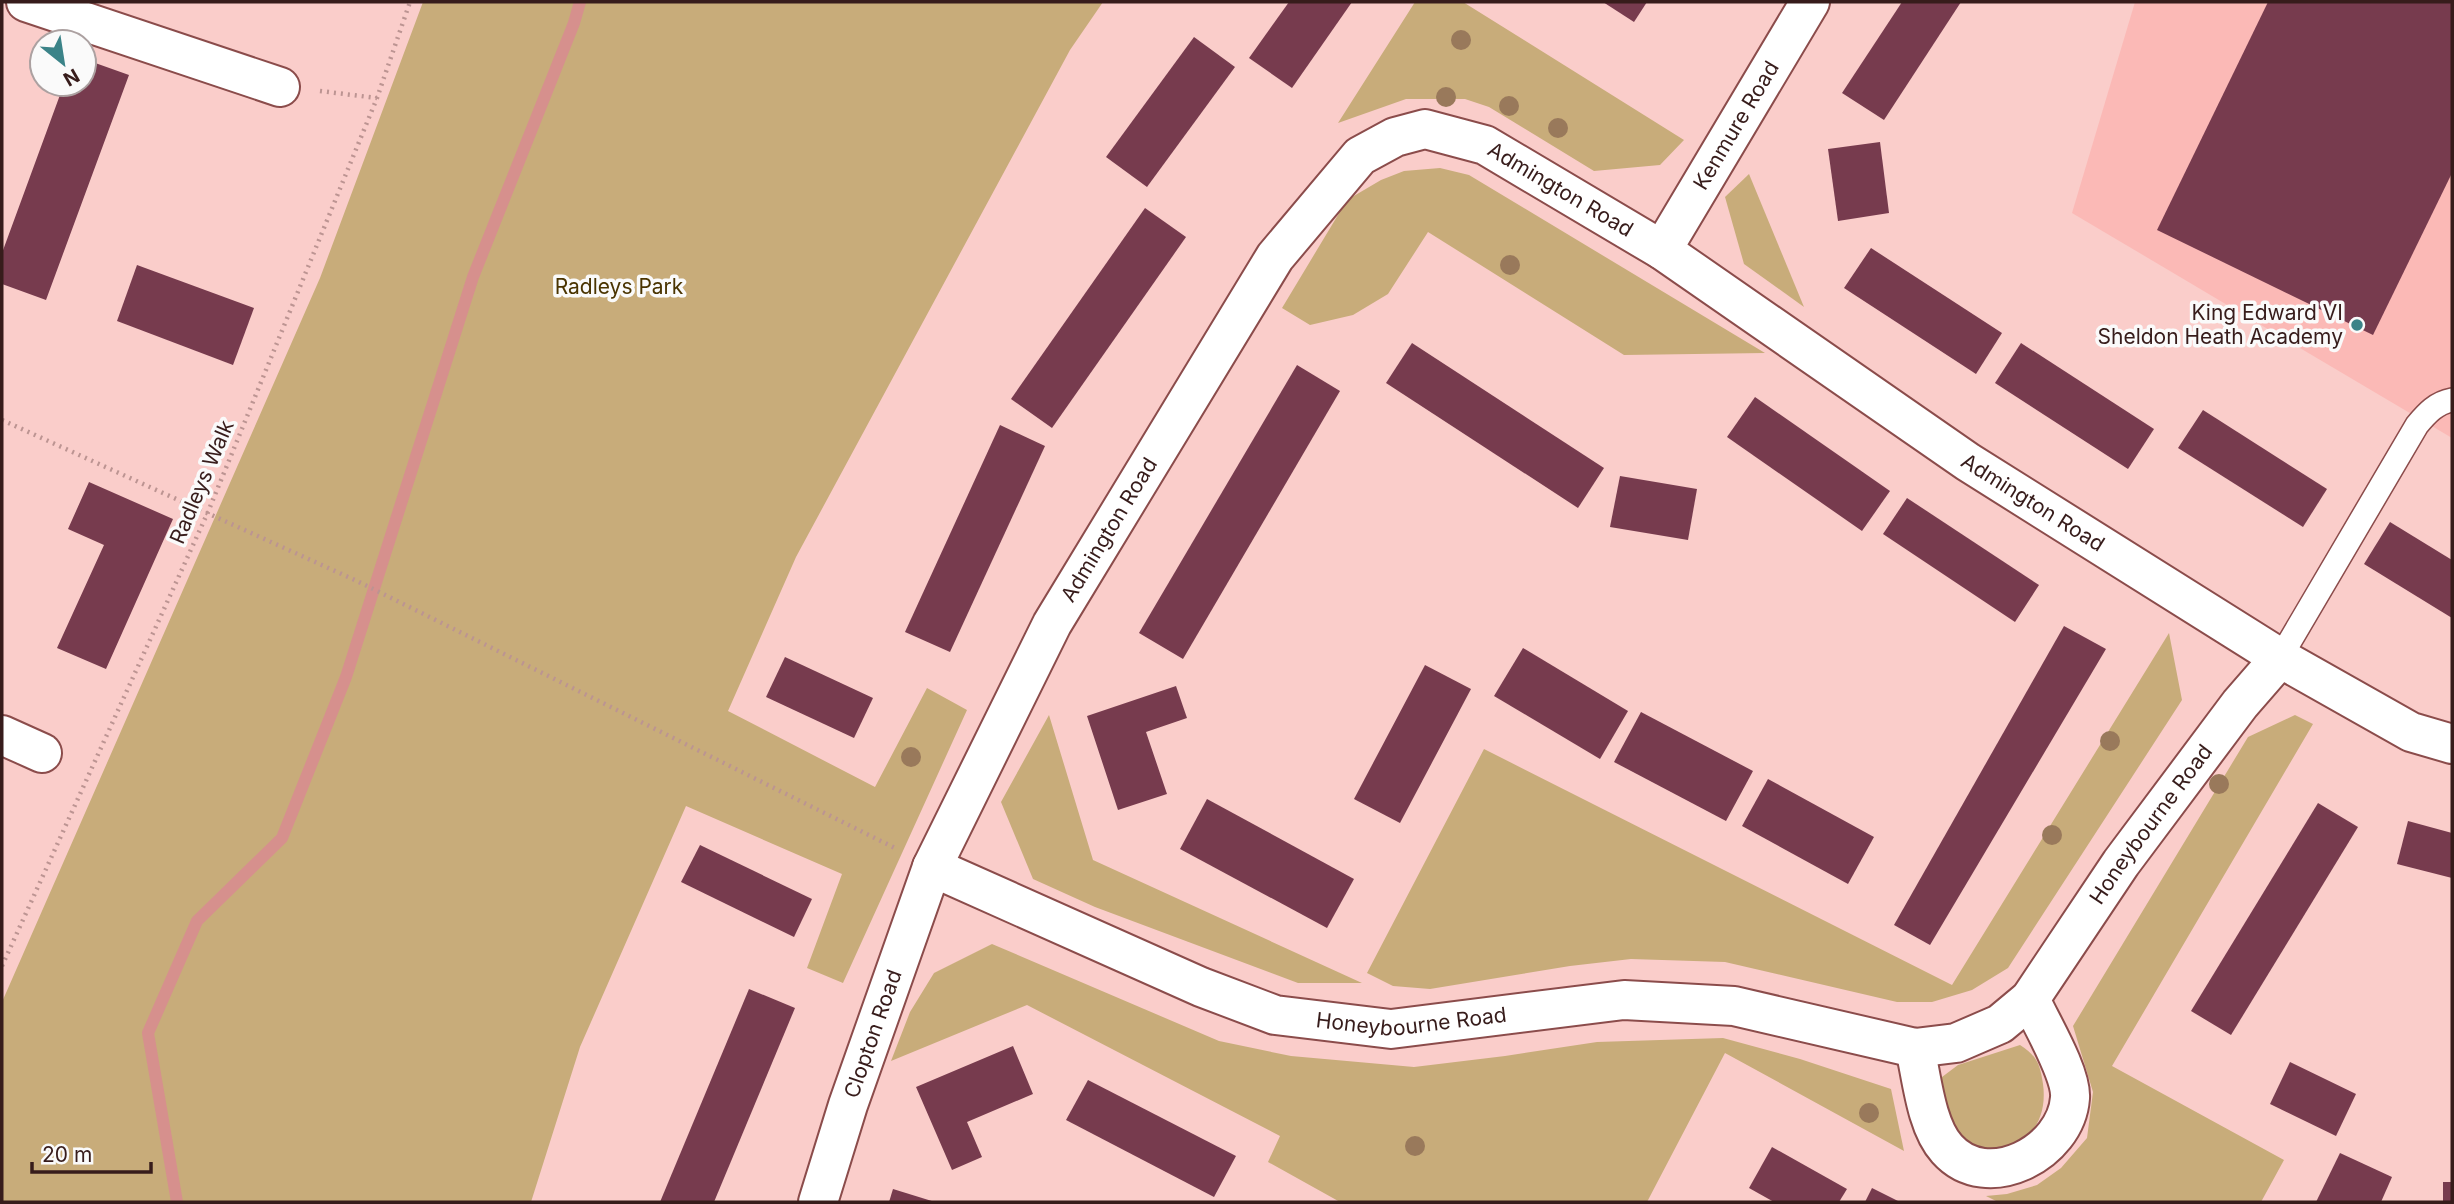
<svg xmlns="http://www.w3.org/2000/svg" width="2454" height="1204" font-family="Inter,sans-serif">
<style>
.built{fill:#fbb9b6}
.green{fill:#c8ac7a}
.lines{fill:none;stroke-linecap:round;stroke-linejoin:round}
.stream{stroke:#d6908d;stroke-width:12}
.building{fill:#773b4e}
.service-casing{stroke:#8b4c4b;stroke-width:26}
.minor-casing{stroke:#8b4c4b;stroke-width:42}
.path{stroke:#bc9492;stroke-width:4.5;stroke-dasharray:2 5;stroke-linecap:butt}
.service{stroke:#fff;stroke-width:23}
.minor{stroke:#fff;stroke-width:38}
.tree{fill:#99795b}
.poi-dot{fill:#3b8388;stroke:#fafafa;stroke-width:2.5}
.labels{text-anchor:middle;stroke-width:7;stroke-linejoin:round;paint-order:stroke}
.street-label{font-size:21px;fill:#371c1b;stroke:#fafafa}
.park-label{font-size:21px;fill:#4a3401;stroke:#fafafa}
.poi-label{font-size:21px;fill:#371c1b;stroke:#fafafa;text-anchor:end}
</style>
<rect width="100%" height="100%" fill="#facdca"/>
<!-- built -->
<path class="built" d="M2135,2h317v436l-380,-225z"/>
<!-- green -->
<g class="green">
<path d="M423,2h680l-33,48 -274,507 -68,154 147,76 52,-99 40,22 -124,273 -36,-15 35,-94 -156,-68 -106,241 -49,155h-529v-200l318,-724z"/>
<path d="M1415,2h48l221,138 -24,25 -66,6 -105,-64 -24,-8h-59l-68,24z"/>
<path d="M1440,168l29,7 296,178 -141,2 -196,-123 -40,62 -35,21 -43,10 -28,-17 65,-108 34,-20 23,-9z"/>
<path d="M1749,174l55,133 -60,-43 -19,-67z"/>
<path d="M2169,633l13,67 -174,268 -36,22 -40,12h-35l-172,-40 -94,-3 -61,7 -140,23 -37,-3 -26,-13 117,-224 468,236z"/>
<path d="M1049,715l44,145 269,123h-64l-203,-76 -62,-28 -32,-77z"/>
<path d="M2295,715l18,9 -201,342 172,94 -23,42h-263l-12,-6 21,-2 30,-9 24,-17 26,-30 6,-46 -20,-66 175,-289z"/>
<path d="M992,944l227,97 72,15 123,11 91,-11 92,-14 126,-4 77,21 91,30 13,62 -179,-98 -78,149h-307l-72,-40 12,-26 -253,-131 -136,56 19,-49 24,-39z"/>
<path d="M2020,1045c17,11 20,19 23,39 10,73 -80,90 -102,25 -3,-9 0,-23 1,-32l16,-12z"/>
</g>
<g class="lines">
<!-- stream -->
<path class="stream" d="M177,1202l-29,-169 49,-112 85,-83 64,-161 127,-400 101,-254 6,-21"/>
</g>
<!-- building -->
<g class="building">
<path d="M1289,2h63l-60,86 -43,-30z"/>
<path d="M1603,2h44l-13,20z"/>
<path d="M1902,2h59l-77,118 -42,-27z"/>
<path d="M2268,2h184v171l-79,162 -216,-105z"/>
<path d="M1194,37l41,30 -88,120 -41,-30z"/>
<path d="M84,59l45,16 -83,225 -44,-16v-31l62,-169h20z"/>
<path d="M1880,142l9,71 -51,8 -10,-72z"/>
<path d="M1145,208l41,29 -134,191 -41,-29z"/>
<path d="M1871,248l131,85 -26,41 -132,-86z"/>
<path d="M137,265l117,43 -21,57 -116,-44z"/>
<path d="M1412,343l192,125 -26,40 -192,-125z"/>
<path d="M2021,343l133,86 -26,40 -133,-86z"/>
<path d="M1297,365l43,26 -157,268 -44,-26z"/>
<path d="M1755,397l135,94 -28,40 -135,-94z"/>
<path d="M2203,410l124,79 -24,38 -125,-79z"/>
<path d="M1000,425l45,21 -95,206 -45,-20z"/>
<path d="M1620,476l77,13 -9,51 -78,-13z"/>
<path d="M89,482l84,37 -67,150 -49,-21 47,-103 -36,-16z"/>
<path d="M1907,498l132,87 -24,37 -132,-88z"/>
<path d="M2390,522l62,38v58l-88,-54z"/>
<path d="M2064,626l42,23 -176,296 -36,-20z"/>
<path d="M1523,648l105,63 -28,48 -106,-63z"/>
<path d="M785,657l88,41 -19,40 -88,-41z"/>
<path d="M1425,665l46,24 -71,134 -46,-24z"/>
<path d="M1176,686l11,32 -41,14 21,62 -49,16 -31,-94z"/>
<path d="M1641,712l112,59 -27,50 -112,-59z"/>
<path d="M1768,779l106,58 -26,47 -106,-58z"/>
<path d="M1207,799l147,80 -27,49 -147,-79z"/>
<path d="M2318,803l40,24 -127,208 -40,-24z"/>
<path d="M2408,821l44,12v45l-55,-14z"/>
<path d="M700,845l112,54 -18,38 -113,-55z"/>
<path d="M749,989l46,19 -81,194h-54z"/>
<path d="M1013,1046l20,48 -66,28 15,35 -30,13 -36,-83z"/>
<path d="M2290,1062l66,32 -20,42 -66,-32z"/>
<path d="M1088,1080l148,76 -22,41 -148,-77z"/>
<path d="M1772,1147l75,42 -8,13h-65l-25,-14z"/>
<path d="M2340,1153l52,24 -11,25h-65z"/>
<rect x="2443" y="1182" width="9" height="20"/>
<path d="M1872,1188l28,14h-35z"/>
<path d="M893,1189l42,13h-46z"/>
</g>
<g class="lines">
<defs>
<path id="service" d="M2280,658l137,-233c10,-12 19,-22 35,-25"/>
<g id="minor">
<path d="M26,2l254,85"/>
<path id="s1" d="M1662,250l148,-248"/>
<path d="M2,735l40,18"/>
<path id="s2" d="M932,867l269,120 74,28 116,14 233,-29 110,6 181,42 41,-5 44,-19 30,-25 91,-136 119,-159 40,-46"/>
<path d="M1915,1048c7,31 11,78 32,101 40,45 119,4 123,-51 2,-24 -29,-75 -40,-99"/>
<path id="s3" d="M818,1202l30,-97 84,-238 120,-243 223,-367 85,-101 35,-19 30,-8 60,16 177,105 306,212 312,196 131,74 41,12"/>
</g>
</defs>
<!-- service casing -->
<use href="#service" class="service-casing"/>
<!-- minor casing -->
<use href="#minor" class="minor-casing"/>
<!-- path -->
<g class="path">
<path d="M320,91l57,7"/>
<path d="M2,420l355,161 540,268"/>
<path d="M2,966l206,-454 169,-414 33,-96"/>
</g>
<!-- service -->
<use href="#service" class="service"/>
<!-- minor -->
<use href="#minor" class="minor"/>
</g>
<!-- trees -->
<g class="tree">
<circle cx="1461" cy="40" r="10"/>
<circle cx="1446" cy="97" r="10"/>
<circle cx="1509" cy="106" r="10"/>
<circle cx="1558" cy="128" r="10"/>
<circle cx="1510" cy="265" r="10"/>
<circle cx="2110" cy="741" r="10"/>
<circle cx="911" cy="757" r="10"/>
<circle cx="2219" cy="784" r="10"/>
<circle cx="2052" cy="835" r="10"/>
<circle cx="1869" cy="1113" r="10"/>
<circle cx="1415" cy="1146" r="10"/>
</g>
<!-- markers -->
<circle class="poi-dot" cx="2357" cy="325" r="7"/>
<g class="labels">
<!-- street labels -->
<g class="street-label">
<text dy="7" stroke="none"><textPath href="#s1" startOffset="145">Kenmure Road</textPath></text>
<text dy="7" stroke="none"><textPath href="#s3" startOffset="1407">Admington Road</textPath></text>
<text transform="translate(202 482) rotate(-67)" y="7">Radleys Walk</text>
<text dy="7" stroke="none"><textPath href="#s3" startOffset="1974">Admington Road</textPath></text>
<text dy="7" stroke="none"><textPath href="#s3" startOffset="735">Admington Road</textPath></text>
<text dy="7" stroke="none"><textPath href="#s2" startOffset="1362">Honeybourne Road</textPath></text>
<text dy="7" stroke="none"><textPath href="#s2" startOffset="511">Honeybourne Road</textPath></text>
<text dy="7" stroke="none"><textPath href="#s3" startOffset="177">Clopton Road</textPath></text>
</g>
<!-- park labels -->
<g class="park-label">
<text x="619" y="294">Radleys Park</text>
</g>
<!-- poi labels -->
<g class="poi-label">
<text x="2343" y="320">King Edward VI<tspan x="2343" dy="24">Sheldon Heath Academy</tspan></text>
</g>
</g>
<!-- border -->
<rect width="2454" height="1204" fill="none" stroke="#371c1b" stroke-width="7"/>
<!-- north arrow -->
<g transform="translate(63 63) rotate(150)"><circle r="33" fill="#fafafa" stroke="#aca1a1" stroke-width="2"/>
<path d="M0-5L12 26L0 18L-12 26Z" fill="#3b8388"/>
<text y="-10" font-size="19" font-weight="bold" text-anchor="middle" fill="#371c1b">N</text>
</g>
<!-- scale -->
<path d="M32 1162v10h119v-10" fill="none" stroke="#371c1b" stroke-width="3.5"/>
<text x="42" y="1162" font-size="21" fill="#371c1b" stroke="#fafafa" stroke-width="5" paint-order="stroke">20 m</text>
</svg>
